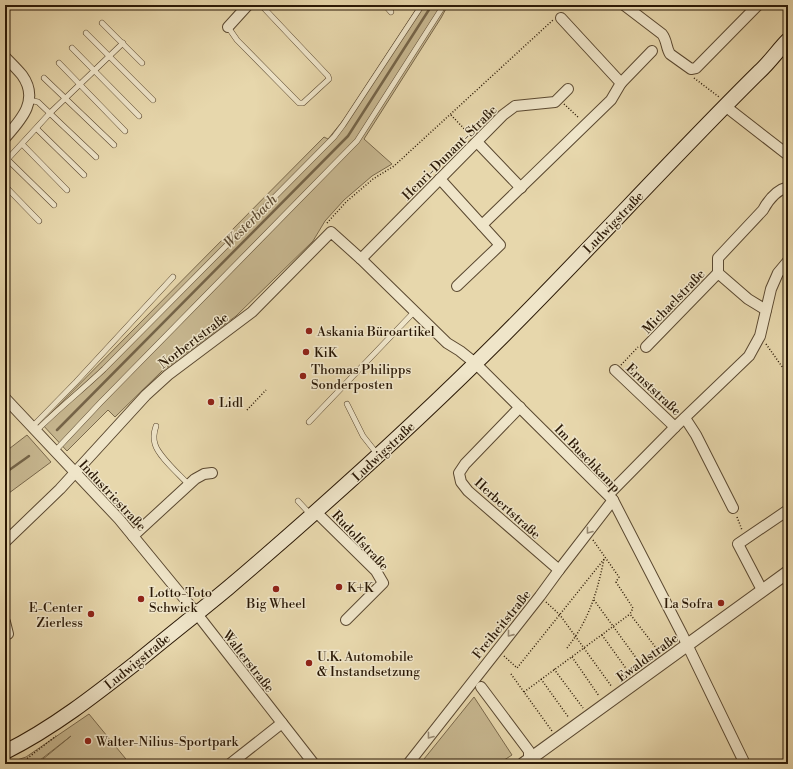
<svg xmlns="http://www.w3.org/2000/svg" width="793" height="769" font-family="'Libre Bodoni',serif">
<style>
.green{fill:#c7b790;stroke:#79684b}
.lines{fill:none;stroke-linecap:round;stroke-linejoin:round}
.stream{stroke:#756448;stroke-width:2.5}
.service-casing{stroke:#5a4830;stroke-width:6}
.minor-casing{stroke:#5a4830;stroke-width:12}
.tertiary-casing{stroke:#5a4830;stroke-width:14}
.secondary-casing{stroke:#2b1906;stroke-width:16}
.path{stroke:#2b1906;stroke-width:1.5;stroke-dasharray:1 2;stroke-linecap:butt}
.service{stroke:#efe5c9;stroke-width:5}
.minor{stroke:#efe5c9;stroke-width:10}
.tertiary{stroke:#efe5c9;stroke-width:12}
.secondary{stroke:#efe5c9;stroke-width:14}
.oneway{stroke:#978971}
.poi-dot{fill:#8f2418;stroke:#efe5c9;stroke-width:1.5}
.labels{text-anchor:middle;stroke-width:3;stroke-linejoin:round;paint-order:stroke}
.street-label{font-size:13px;fill:#2b1906;stroke:#efe5c9}
.poi-label{font-size:13px;fill:#2b1906;stroke:#efe5c9;text-anchor:start}
.water-label{font-size:14px;font-style:italic;fill:#5d4b32;stroke:#efe5c9}
</style>
<rect width="100%" height="100%" fill="#e7d7ac"/>
<filter id="stains"><feTurbulence type="fractalNoise" baseFrequency=".005" numOctaves="4"/><feColorMatrix values="0 0 0 0 .2 0 0 0 0 .09 0 0 0 0 .02 0 0 0 .5 -.17"/></filter>
<radialGradient id="worn" r=".72"><stop offset=".6" stop-color="#630" stop-opacity="0"/><stop offset="1" stop-color="#630" stop-opacity=".3"/></radialGradient>
<!-- green -->
<g class="green">
<path d="M419,5h29l-7,13 -77,121 28,25 -20,12 -28,24 -19,21 -12,20 -77,75 -74,55 -47,46 -7,-7 -41,41 -26,-28 283,-286 4,2 17,-21z"/>
<path d="M27,435l24,27 -46,34v-44z"/>
<path d="M474,697l38,58 -14,9h-78z"/>
<path d="M89,714l41,50h-93l34,-28 -36,28h-30l21,-7z"/>
</g>
<g class="lines">
<!-- stream -->
<g class="stream">
<path d="M57,430l291,-294 84,-131"/>
<path d="M5,473l24,-17"/>
</g>
<defs>
<g id="service">
<path d="M385,5l6,7"/>
<path d="M102,23l40,40"/>
<path d="M228,27l9,13 62,63h4l26,-24 -1,-3 -67,-71"/>
<path d="M86,33l67,67"/>
<path d="M72,48l67,68"/>
<path d="M59,63l66,68"/>
<path d="M44,78l70,67"/>
<path d="M29,100l9,2 58,55"/>
<path d="M37,129l47,46"/>
<path d="M22,144l45,46"/>
<path d="M7,159l47,46"/>
<path d="M5,162l45,-49 73,-70"/>
<path d="M5,186l34,35"/>
<path d="M347,404l16,32 15,19"/>
<path d="M309,422l105,-110"/>
<path d="M156,426c-2,6 -3,12 -1,18 3,12 25,31 34,41"/>
<path d="M32,427l44,-45 97,-105"/>
<path d="M36,431c22,-22 46,-41 68,-62l230,-232 9,-12 79,-120"/>
<path d="M55,451l46,-49 256,-261 87,-136"/>
<path d="M298,501l13,14"/>
</g>
<g id="minor">
<path d="M624,5l38,29c5,6 4,14 8,20l21,15 5,-1 62,-63"/>
<path d="M561,18l60,65"/>
<path d="M228,27l20,-22"/>
<path d="M5,57c6,6 12,12 17,18 18,25 -1,45 -17,63"/>
<path d="M725,106l63,49"/>
<path d="M477,142l44,46"/>
<path d="M440,179l60,66 -43,41"/>
<path d="M482,225l129,-125 10,-17 31,-32"/>
<path d="M361,259l142,-144 12,-9 40,-4 13,-13"/>
<path d="M718,273v-15l45,-48c6,-11 13,-20 25,-23"/>
<path d="M646,347l72,-74 30,26 18,11"/>
<path d="M615,370l60,57"/>
<path d="M5,398l114,121 78,95 117,150"/>
<path d="M520,407l-55,57 -6,9 2,9 7,9 91,79"/>
<path d="M685,418l11,17 37,73"/>
<path d="M609,494l66,-67 74,-71 11,-20 11,-47 7,-16 10,-12"/>
<path d="M316,512l60,59 7,12 -37,37"/>
<path d="M133,536l62,-57 9,-5 8,-1"/>
<path d="M5,542l55,-53 86,-94 22,-20 84,-63 79,-80 30,27 86,84 13,8 15,12 138,137 69,134 63,130"/>
<path d="M762,590l-24,-46 50,-34"/>
<path d="M5,622l3,12"/>
<path d="M481,687l48,64v9l3,4"/>
<path d="M230,764l52,-41"/>
<path d="M408,764l132,-168 19,-26 54,-70"/>
</g>
<path id="tertiary" d="M523,764l265,-192"/>
<path id="secondary" d="M5,752c48,-24 90,-57 132,-90 30,-25 61,-49 91,-74 95,-81 187,-164 275,-252 87,-87 169,-178 256,-264 11,-10 19,-22 29,-32"/>
</defs>
<!-- service casing -->
<use href="#service" class="service-casing"/>
<!-- minor casing -->
<use href="#minor" class="minor-casing"/>
<!-- tertiary casing -->
<use href="#tertiary" class="tertiary-casing"/>
<!-- secondary casing -->
<use href="#secondary" class="secondary-casing"/>
<!-- path -->
<g class="path">
<path d="M564,9l5,-4"/>
<path d="M694,78l25,19"/>
<path d="M564,104l15,14"/>
<path d="M451,115l19,20"/>
<path d="M327,223l19,-21 27,-23 21,-13 159,-146"/>
<path d="M766,344l22,31"/>
<path d="M621,365l17,-18"/>
<path d="M247,410l19,-20"/>
<path d="M737,517l5,13"/>
<path d="M593,540l26,37 -3,5 17,26 -3,6 30,39"/>
<path d="M594,600l48,66"/>
<path d="M546,602l14,13 52,72"/>
<path d="M602,635l28,39"/>
<path d="M567,648c22,-28 30,-55 37,-89"/>
<path d="M504,656l13,12 88,-110"/>
<path d="M572,657l27,39"/>
<path d="M554,669l29,39"/>
<path d="M511,674l41,57"/>
<path d="M541,679l28,39"/>
<path d="M524,692l106,-78"/>
<path d="M20,764l36,-28"/>
</g>
<!-- service -->
<use href="#service" class="service"/>
<!-- minor -->
<use href="#minor" class="minor"/>
<!-- tertiary -->
<use href="#tertiary" class="tertiary"/>
<!-- secondary -->
<use href="#secondary" class="secondary"/>
</g>
<!-- one-way arrows -->
<defs><path id="oneway-chevron" d="M-2-3.5L2.5 0L-2 3.5" fill="none" stroke-width="1.6" stroke-linecap="round" stroke-linejoin="round"/></defs>
<g class="oneway">
<use href="#oneway-chevron" transform="translate(589 531) rotate(128)"/>
<use href="#oneway-chevron" transform="translate(510 634) rotate(129)"/>
<use href="#oneway-chevron" transform="translate(430 736) rotate(128)"/>
</g>
<!-- markers -->
<g class="poi-dot">
<circle cx="309" cy="331" r="4"/>
<circle cx="306" cy="352" r="4"/>
<circle cx="303" cy="376" r="4"/>
<circle cx="211" cy="402" r="4"/>
<circle cx="339" cy="587" r="4"/>
<circle cx="276" cy="589" r="4"/>
<circle cx="141" cy="599" r="4"/>
<circle cx="721" cy="603" r="4"/>
<circle cx="91" cy="614" r="4"/>
<circle cx="309" cy="663" r="4"/>
<circle cx="88" cy="741" r="4"/>
</g>
<g class="labels">
<!-- street labels -->
<g class="street-label">
<text transform="translate(449 152) rotate(-45)" y="5">Henri-Dunant-Straße</text>
<text transform="translate(613 222) rotate(-46)" y="5">Ludwigstraße</text>
<text transform="translate(673 301) rotate(-46)" y="5">Michaelstraße</text>
<text transform="translate(193 340) rotate(-37)" y="5">Norbertstraße</text>
<text transform="translate(654 389) rotate(43)" y="5">Ernststraße</text>
<text transform="translate(383 451) rotate(-43)" y="5">Ludwigstraße</text>
<text transform="translate(588 458) rotate(46)" y="5">Im Buschkamp</text>
<text transform="translate(113 495) rotate(47)" y="5">Industriestraße</text>
<text transform="translate(508 508) rotate(42)" y="5">Herbertstraße</text>
<text transform="translate(361 540) rotate(47)" y="5">Rudolfstraße</text>
<text transform="translate(501 624) rotate(-51)" y="5">Freiheitstraße</text>
<text transform="translate(647 657) rotate(-36)" y="5">Ewaldstraße</text>
<text transform="translate(137 661) rotate(-39)" y="5">Ludwigstraße</text>
<text transform="translate(249 661) rotate(52)" y="5">Walterstraße</text>
</g>
<!-- poi labels -->
<g class="poi-label">
<text x="317" y="336">Askania Büroartikel</text>
<text x="314" y="357">KiK</text>
<text x="311" y="374">Thomas Philipps<tspan x="311" dy="15">Sonderposten</tspan></text>
<text x="219" y="407">Lidl</text>
<text x="347" y="592">K+K</text>
<text x="149" y="597">Lotto-Toto<tspan x="149" dy="15">Schwick</tspan></text>
<text x="276" y="608" text-anchor="middle">Big Wheel</text>
<text x="713" y="608" text-anchor="end">La Sofra</text>
<text x="83" y="612" text-anchor="end">E-Center<tspan x="83" dy="15">Zierless</tspan></text>
<text x="317" y="661">U.K. Automobile<tspan x="317" dy="15">&amp; Instandsetzung</tspan></text>
<text x="96" y="746">Walter-Nilius-Sportpark</text>
</g>
<!-- water labels -->
<g class="water-label">
<text transform="translate(250 221) rotate(-45)" y="5">Westerbach</text>
</g>
</g>
<!-- margin -->
<rect width="793" height="769" fill="none" stroke="#e7d7ac" stroke-width="20"/>
<rect x="6" y="6" width="781" height="757" fill="none" stroke="#2b1906" stroke-width="2"/>
<rect x="10" y="10" width="773" height="749" fill="none" stroke="#2b1906"/>
<rect width="100%" height="100%" filter="url(#stains)"/>
<rect width="100%" height="100%" fill="url(#worn)"/>
</svg>
